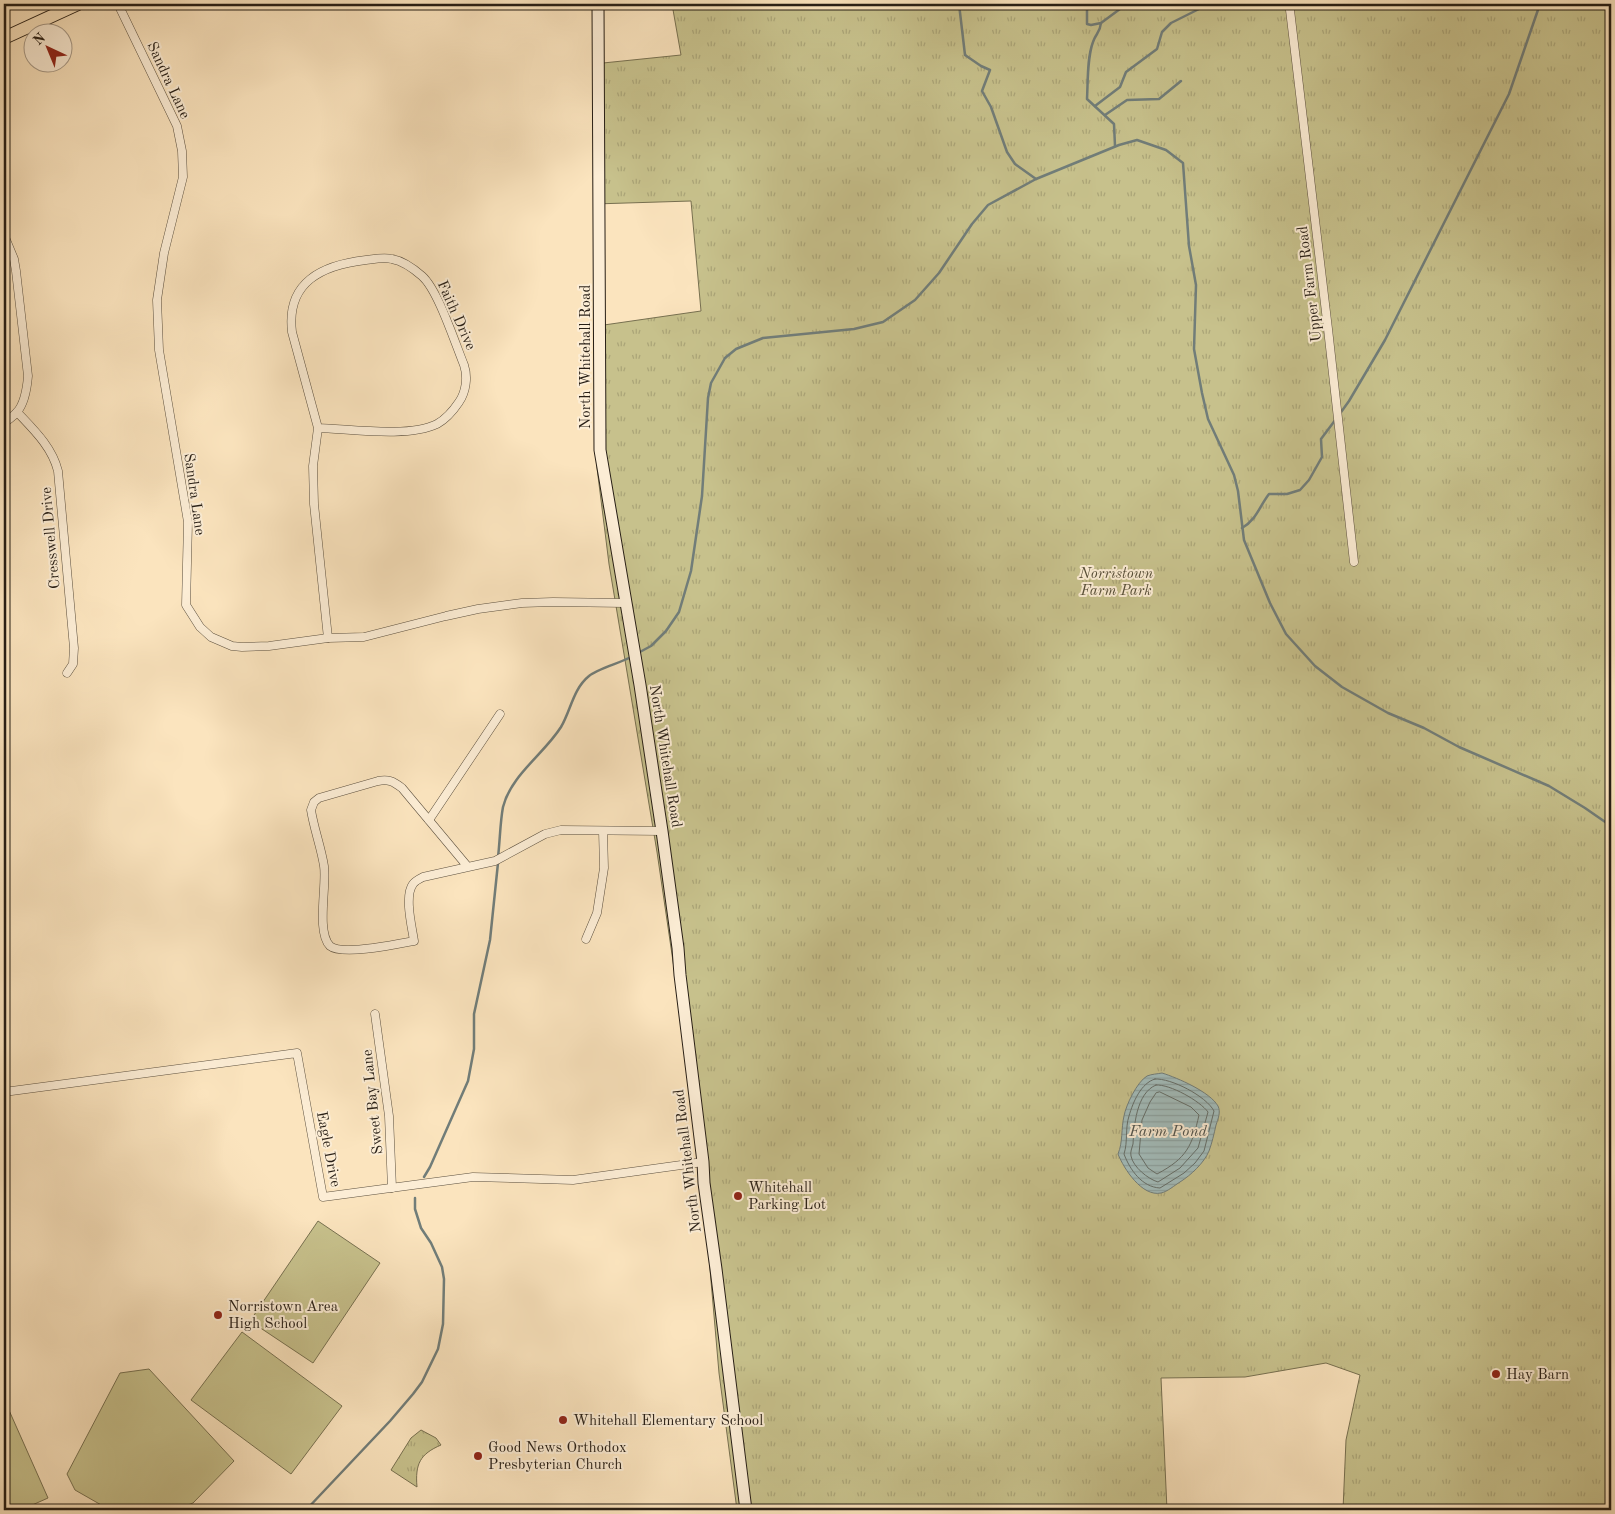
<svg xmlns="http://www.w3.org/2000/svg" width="1615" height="1514" font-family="'Old Standard TT',serif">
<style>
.park{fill:url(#park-tufts);stroke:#777050}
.pitch{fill:#c7c18c;stroke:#777050}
.water{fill:url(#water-rules);stroke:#717d79}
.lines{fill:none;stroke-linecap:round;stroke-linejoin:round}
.shore{stroke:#646d68;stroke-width:1}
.stream{stroke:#717d79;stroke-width:2.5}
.street-casing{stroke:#5c503f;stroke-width:9}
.secondary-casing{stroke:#271e15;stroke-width:13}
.primary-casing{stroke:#271e15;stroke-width:14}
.street{stroke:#fcedd5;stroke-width:8}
.secondary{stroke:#fcedd5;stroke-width:11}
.primary{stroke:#fbe4be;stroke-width:12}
.poi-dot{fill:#8f2418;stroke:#fcedd5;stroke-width:2}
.labels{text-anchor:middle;stroke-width:4;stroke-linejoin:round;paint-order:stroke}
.street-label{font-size:15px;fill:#271e15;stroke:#fcedd5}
.park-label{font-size:15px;font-style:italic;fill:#574f39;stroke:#fcedd5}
.poi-label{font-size:15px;fill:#271e15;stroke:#fcedd5;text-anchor:start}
.water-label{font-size:16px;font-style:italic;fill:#52554f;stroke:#fcedd5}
</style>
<defs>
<pattern id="park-tufts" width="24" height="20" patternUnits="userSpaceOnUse" patternTransform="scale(1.25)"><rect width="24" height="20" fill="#c7c18c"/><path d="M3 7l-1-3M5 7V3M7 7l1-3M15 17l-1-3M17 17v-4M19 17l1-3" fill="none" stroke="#aba578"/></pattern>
<pattern id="water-rules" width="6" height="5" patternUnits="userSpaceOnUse" patternTransform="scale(1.25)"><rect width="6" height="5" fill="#a2bcbb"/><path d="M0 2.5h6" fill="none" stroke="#8ca1a0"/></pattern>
</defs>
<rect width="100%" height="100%" fill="#fbe4be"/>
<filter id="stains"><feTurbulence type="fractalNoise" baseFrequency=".004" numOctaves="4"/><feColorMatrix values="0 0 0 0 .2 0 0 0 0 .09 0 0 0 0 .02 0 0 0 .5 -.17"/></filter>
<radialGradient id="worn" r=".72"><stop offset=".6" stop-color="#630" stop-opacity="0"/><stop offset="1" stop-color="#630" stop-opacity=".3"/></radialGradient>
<!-- park -->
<g class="park">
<path d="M672,4h939v1506h-268l3,-70 14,-65 -34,-12 -81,14 -84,1 6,132h-430l-18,-137 -15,-173 -23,-184 -24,-164 -48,-288 -12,-96v-142l104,-15 -10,-110 -97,3 9,-141 78,-8z"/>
<path d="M421,1430l15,8 5,7c-21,9 -26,19 -24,42l-26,-17 20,-32z"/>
</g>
<!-- pitch -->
<g class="pitch">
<path d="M318,1221l62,42 -67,100 -63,-42z"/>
<path d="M242,1332l100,74 -51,68 -100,-74z"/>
<path d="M149,1369l85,92 -41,42 -18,7h-65l-35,-20 -8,-16 53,-101z"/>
<path d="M4,1399l44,99 -27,12h-17z"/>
</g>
<!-- water -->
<path class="water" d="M1162,1073c16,5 48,19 56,33 3,6 0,13 -2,19 -2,9 -4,18 -7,26 -5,12 -18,24 -29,31 -5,3 -13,10 -19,11 -19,4 -37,-24 -43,-39 5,-12 3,-25 6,-38 2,-11 13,-34 23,-40 5,-2 10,-2 15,-3z"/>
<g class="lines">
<!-- shore -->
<g class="shore">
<path d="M1155,1079c16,-1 51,17 59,32l-10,40 -9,12 -11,10 -24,15c-18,-1 -30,-18 -36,-34 4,-12 1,-26 5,-38 4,-14 12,-33 26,-37z"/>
<path d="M1156,1085c14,-1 44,16 52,27l-10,36 -18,20 -22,14c-10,-3 -25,-15 -27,-26 -1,-4 1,-8 2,-12 1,-17 3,-51 23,-59z"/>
<path d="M1160,1092l31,15 8,8c-7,31 -12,43 -42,59l-9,-6 -9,-14 3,-34 8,-18 6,-9z"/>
</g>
<!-- stream -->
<g class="stream">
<path d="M959,4l6,51 16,11 9,4 -8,21 9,16 16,45 8,12 21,15"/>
<path d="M1087,4v20l4,1 10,-2c-1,10 -5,10 -8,19 -6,16 -5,39 -6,57l27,25 1,22"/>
<path d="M1101,23l23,-17v-2"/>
<path d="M1095,106l25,-19 6,-15 31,-23 5,-17 9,-9 38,-19"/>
<path d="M1105,115l22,-15 32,-1 22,-18"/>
<path d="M1339,415l10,-14 36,-61 124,-246 31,-90"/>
<path d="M1242,528c15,-9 17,-21 27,-34h18l13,-4 9,-10 13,-23 -1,-18 15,-20"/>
<path d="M638,653l13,-7 15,-15 13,-19 12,-41 11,-75 6,-98 3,-15 14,-25 11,-9 27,-11 91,-9 29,-7 32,-22 24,-27 33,-49 16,-19 48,-26 83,-34 18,-5 29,10 17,13 6,83 7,39 -2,64 8,44 6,26 26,56 4,16 6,49 26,63 16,31 29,32 27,21 46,26 36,15 35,19 90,39 36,22 26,18"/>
<path d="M498,857c2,-16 2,-34 5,-50 8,-32 41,-53 58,-80 10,-17 12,-38 28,-51 8,-7 31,-13 42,-19"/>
<path d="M424,1177l6,-10 38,-86 6,-32v-35l16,-74 8,-77"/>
<path d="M306,1510l84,-89 23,-27 9,-12 16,-33 5,-25 1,-45 -2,-12 -11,-24 -10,-15 -6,-19v-11"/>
</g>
<defs>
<g id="street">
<path d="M118,4l59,122 5,25 1,26 -19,76 -7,47 2,50 29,172 -2,83 14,22 11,10 21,9 10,1 27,-1 59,-8 36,-1 82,-21 32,-7 44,-6 31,-1 72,1"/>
<path d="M1291,4l-1,6 38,319 26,233"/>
<path d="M4,235l10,24 2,12 12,105c-1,12 -3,27 -11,36 -3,4 -9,8 -13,11"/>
<path d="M17,412c17,18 35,35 41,59l16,177 -1,16 -6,9"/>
<path d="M318,428c33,1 90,10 119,-4 9,-5 16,-13 22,-22 7,-10 9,-25 5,-37 -9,-22 -26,-75 -42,-89 -8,-7 -19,-15 -30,-17 -8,-2 -18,0 -26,1 -44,5 -80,22 -74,72l26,96 -5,38 1,38 14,134"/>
<path d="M429,820l71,-106"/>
<path d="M468,867l-66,-79c-9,-7 -14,-9 -24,-7l-59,17 -5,4 -3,8c3,19 10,37 13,56 3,19 -8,66 6,80 12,10 68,-2 84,-5 -2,-14 -10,-45 -1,-57 2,-3 6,-5 10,-7l72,-16 50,-27 16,-4 101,1"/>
<path d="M586,939l11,-26 7,-45 -1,-37"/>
<path d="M375,1014l14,102 3,72"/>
<path d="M4,1092l293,-39 26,144 150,-20 100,3 130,-18"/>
</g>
<path id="secondary" d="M598,4l2,446 40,235 22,146 16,117 2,27 23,187 1,21 12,86 30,241"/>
<path id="primary" d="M4,38l74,-34"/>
</defs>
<!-- street casing -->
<use href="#street" class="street-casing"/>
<!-- secondary casing -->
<use href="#secondary" class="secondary-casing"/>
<!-- primary casing -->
<use href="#primary" class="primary-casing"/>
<!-- street -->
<use href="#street" class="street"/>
<!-- secondary -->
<use href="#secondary" class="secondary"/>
<!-- primary -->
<use href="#primary" class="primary"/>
</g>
<!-- markers -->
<g class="poi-dot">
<circle cx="738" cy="1196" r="5"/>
<circle cx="218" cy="1315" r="5"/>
<circle cx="1496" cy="1374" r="5"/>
<circle cx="563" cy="1420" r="5"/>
<circle cx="478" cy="1456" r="5"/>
</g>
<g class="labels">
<!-- street labels -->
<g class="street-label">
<text transform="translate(169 80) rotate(65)" y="5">Sandra Lane</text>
<text transform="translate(1309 284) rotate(-97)" y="5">Upper Farm Road</text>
<text transform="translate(457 315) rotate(66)" y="5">Faith Drive</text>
<text transform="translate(585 357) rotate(-90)" y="5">North Whitehall Road</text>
<text transform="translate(195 494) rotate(82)" y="5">Sandra Lane</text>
<text transform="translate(50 538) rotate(-95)" y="5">Cresswell Drive</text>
<text transform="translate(666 756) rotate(81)" y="5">North Whitehall Road</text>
<text transform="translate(372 1102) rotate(-96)" y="5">Sweet Bay Lane</text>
<text transform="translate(329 1149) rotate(79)" y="5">Eagle Drive</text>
<text transform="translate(687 1161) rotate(-97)" y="5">North Whitehall Road</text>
</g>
<!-- park labels -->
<g class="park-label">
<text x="1116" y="578">Norristown<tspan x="1116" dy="17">Farm Park</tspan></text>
</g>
<!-- poi labels -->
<g class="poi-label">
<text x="748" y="1192">Whitehall<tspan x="748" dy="17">Parking Lot</tspan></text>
<text x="228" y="1311">Norristown Area<tspan x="228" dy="17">High School</tspan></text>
<text x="1506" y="1379">Hay Barn</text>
<text x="573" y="1425">Whitehall Elementary School</text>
<text x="488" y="1452">Good News Orthodox<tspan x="488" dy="17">Presbyterian Church</tspan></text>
</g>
<!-- water labels -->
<g class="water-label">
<text x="1168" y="1136">Farm Pond</text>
</g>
</g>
<!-- margin -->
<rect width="1615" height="1514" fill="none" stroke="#fbe4be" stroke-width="20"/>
<rect x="5" y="5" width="1605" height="1504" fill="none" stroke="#271e15" stroke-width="2.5"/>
<rect x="10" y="10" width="1595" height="1494" fill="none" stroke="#271e15"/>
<!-- north arrow -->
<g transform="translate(48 48) rotate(316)"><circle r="24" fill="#fcedd5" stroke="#a79a88"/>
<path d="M0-4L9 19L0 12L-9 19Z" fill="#8f2418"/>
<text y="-8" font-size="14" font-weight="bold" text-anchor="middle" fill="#271e15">N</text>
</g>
<rect width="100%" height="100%" filter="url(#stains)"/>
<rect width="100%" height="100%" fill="url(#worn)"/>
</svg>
